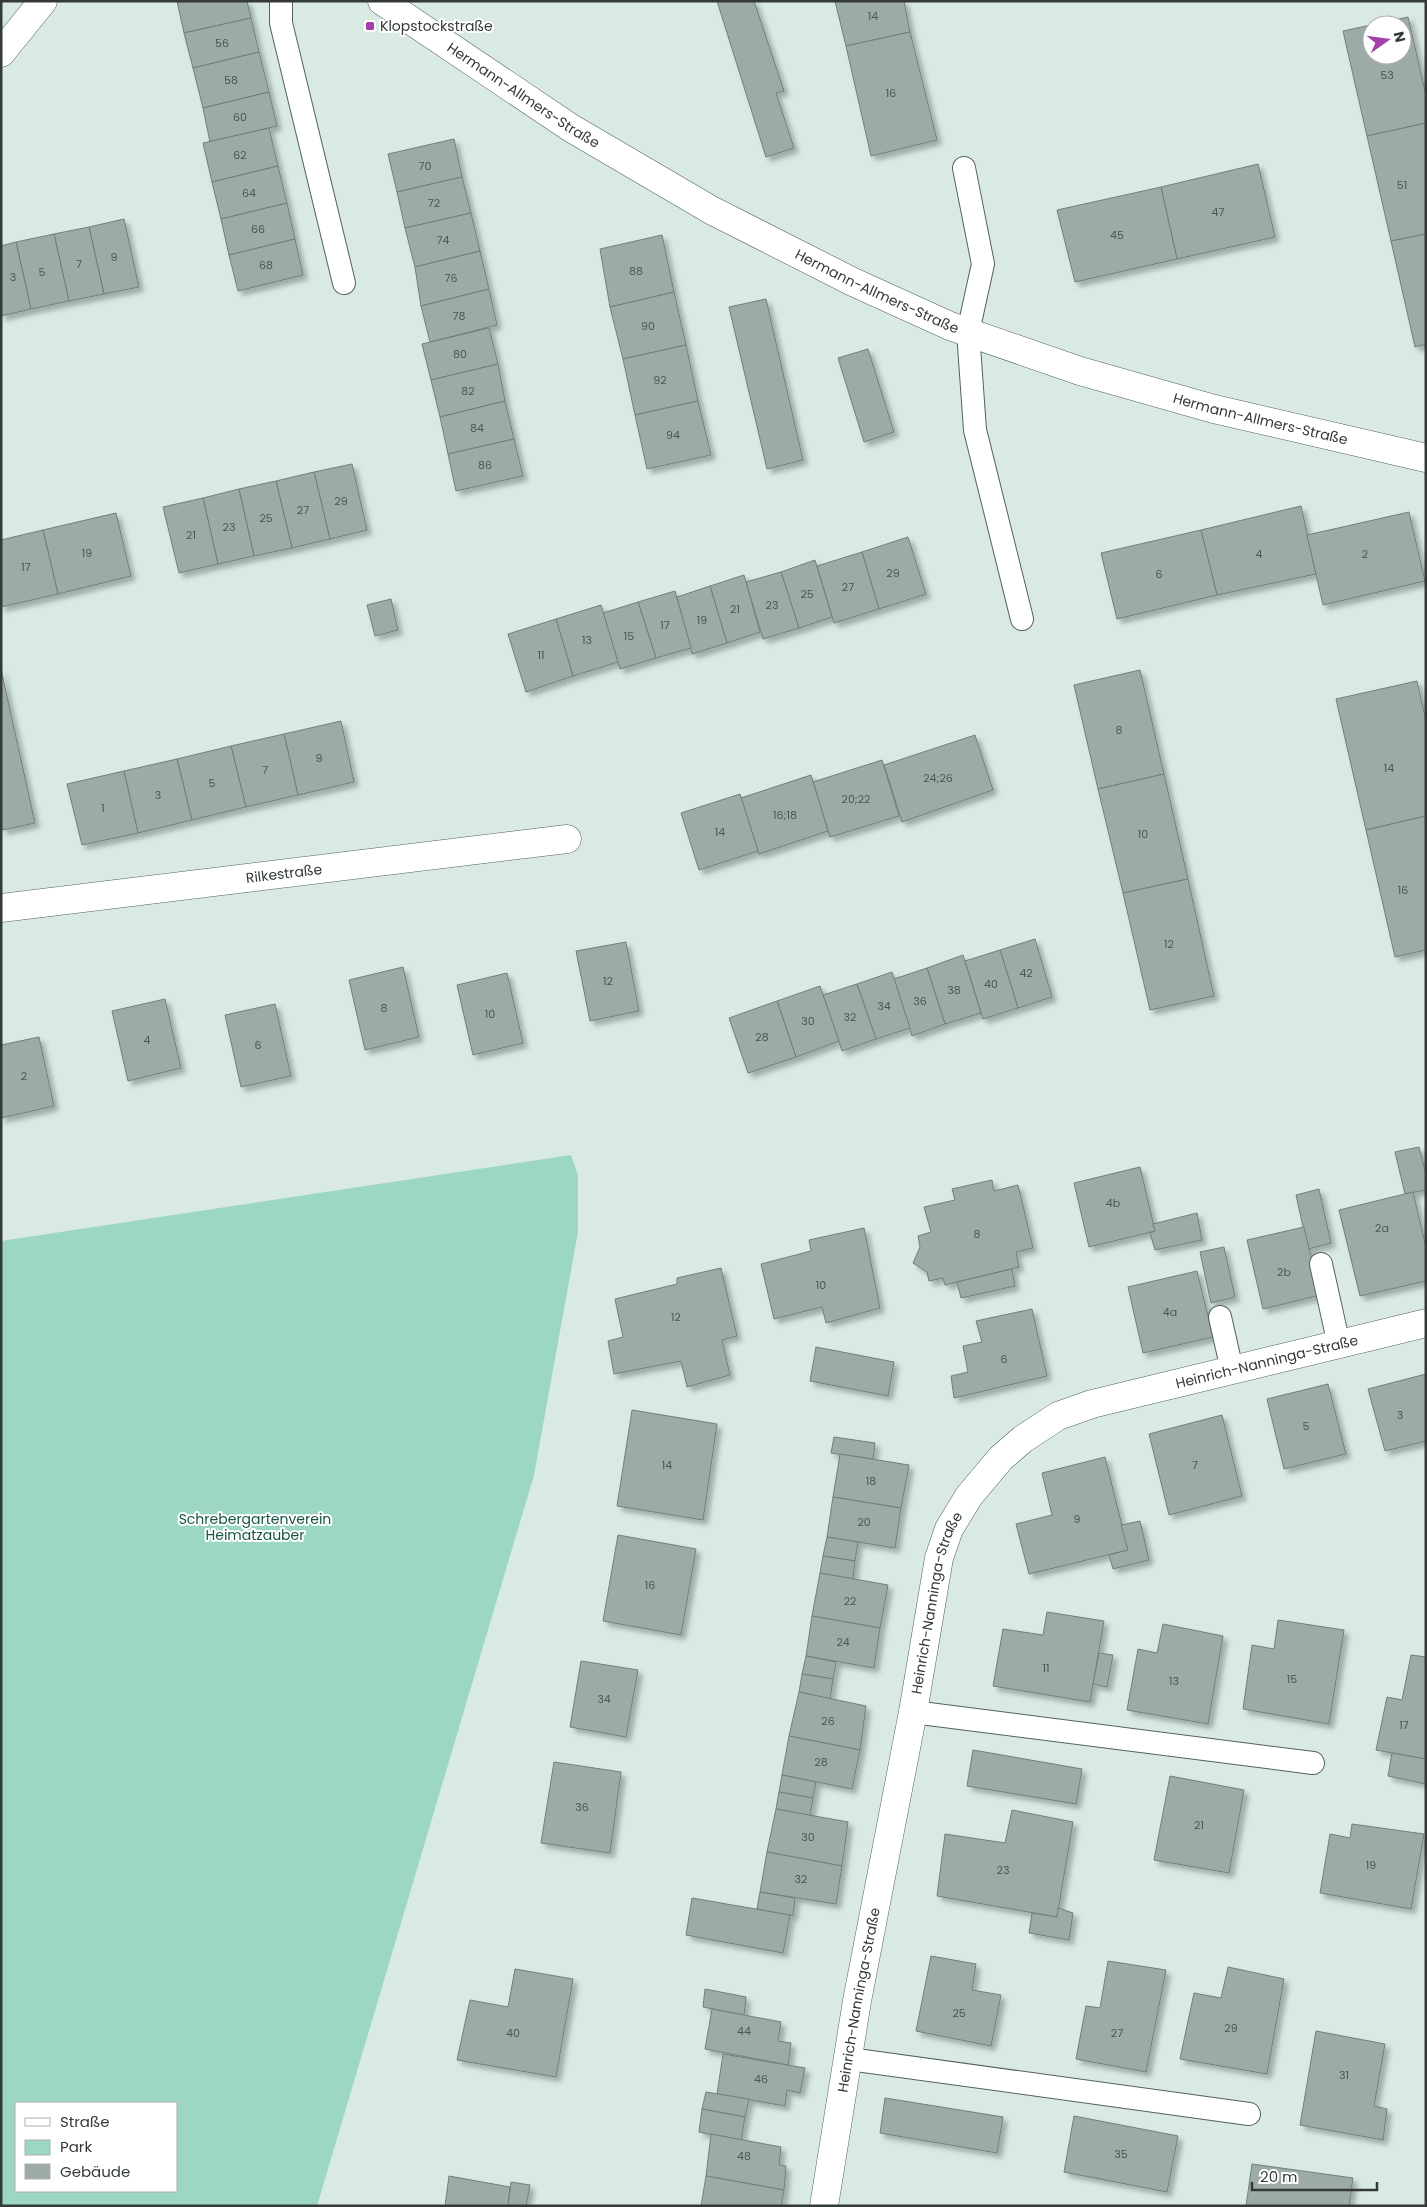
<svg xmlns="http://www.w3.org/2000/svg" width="1427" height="2207" font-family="Poppins,sans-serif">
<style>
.green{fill:#9cd6c5;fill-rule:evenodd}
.building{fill:#9caba7;stroke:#707f7b;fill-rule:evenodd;filter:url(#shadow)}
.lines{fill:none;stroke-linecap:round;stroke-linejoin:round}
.service-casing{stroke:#53615d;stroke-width:24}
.minor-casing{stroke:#53615d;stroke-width:29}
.service{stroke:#fff;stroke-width:22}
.minor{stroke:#fff;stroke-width:28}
.poi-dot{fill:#a241a9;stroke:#fff;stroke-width:2}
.labels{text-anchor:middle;stroke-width:4;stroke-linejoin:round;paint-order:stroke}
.number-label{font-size:11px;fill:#4d5654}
.poi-label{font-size:14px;fill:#333a38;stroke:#fff;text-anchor:start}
.street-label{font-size:14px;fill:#333a38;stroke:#fff}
.park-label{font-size:14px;fill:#175346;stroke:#fff}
</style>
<defs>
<filter id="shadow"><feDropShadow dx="4.5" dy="4.5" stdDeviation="2.5" flood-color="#0004"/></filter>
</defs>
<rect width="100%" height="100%" fill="#d9eae5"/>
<!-- green -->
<path class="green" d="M571,1155l7,20v57l-44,243 -217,731h-316v-965zM16,2103h160v88h-160z"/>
<!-- building -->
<g class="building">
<path d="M177,1h70l4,17 -67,15z"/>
<path d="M717,1h37l30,90 -8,2 18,55 -28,9z"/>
<path d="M835,1h69l6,31 -64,14z"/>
<path d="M1408,17l18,78v28l-59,13 -24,-105zM1372,25h30v30h-30z"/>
<path d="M251,18l8,34 -66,16 -9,-35z"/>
<path d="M910,32l27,108 -66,16 -25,-110z"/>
<path d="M259,52l10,40 -66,16 -10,-40z"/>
<path d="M269,92l8,34 -67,16 -7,-34z"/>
<path d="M1426,123v111l-35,7 -24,-105z"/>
<path d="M269,128l9,38 -66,16 -9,-39z"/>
<path d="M454,139l8,38 -65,15 -9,-38z"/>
<path d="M1258,164l17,73 -98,22 -16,-72z"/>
<path d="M278,166l9,37 -66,16 -9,-37z"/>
<path d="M462,177l9,36 -66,15 -8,-36z"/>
<path d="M1161,187l16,72 -102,23 -18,-72z"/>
<path d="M287,203l8,36 -66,16 -8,-36z"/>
<path d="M471,213l9,38 -65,16 -10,-39z"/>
<path d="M124,219l15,68 -35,7 -15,-67z"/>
<path d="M89,227l15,67 -35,7 -15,-67z"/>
<path d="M54,234l15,67 -38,8 -15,-67z"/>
<path d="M1426,234v110l-11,3 -24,-106z"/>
<path d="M662,235l12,57 -64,15 -10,-58z"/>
<path d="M295,239l8,36 -65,16 -9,-36z"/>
<path d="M16,242l15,67 -30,7v-70z"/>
<path d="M480,251l9,38 -68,17 -6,-39z"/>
<path d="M489,289l8,36 -67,17 -9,-36z"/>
<path d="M674,292l12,53 -63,14 -13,-52z"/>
<path d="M766,299l37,161 -36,9 -38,-162z"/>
<path d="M489,328l9,36 -67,16 -9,-36z"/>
<path d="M686,345l12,56 -63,14 -12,-56z"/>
<path d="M868,349l26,83 -30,10 -26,-84z"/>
<path d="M498,364l7,37 -65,16 -9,-37z"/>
<path d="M505,401l9,38 -66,15 -8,-37z"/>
<path d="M698,401l13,54 -64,14 -12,-54z"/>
<path d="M514,439l9,37 -67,15 -8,-37z"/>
<path d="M352,464l15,66 -37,9 -16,-67z"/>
<path d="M314,472l16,67 -38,9 -16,-67z"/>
<path d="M276,481l16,67 -38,8 -15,-67z"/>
<path d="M239,489l15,67 -36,8 -15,-66z"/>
<path d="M203,498l15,66 -39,9 -16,-66z"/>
<path d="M1301,506l15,68 -99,21 -16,-65z"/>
<path d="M1409,512l16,69 -102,24 -16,-70z"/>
<path d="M116,513l15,63 -73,18 -15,-64z"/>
<path d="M43,530l15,64 -57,13v-67z"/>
<path d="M1201,530l16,65 -100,24 -16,-66z"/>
<path d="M908,537l18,57 -47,15 -17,-57z"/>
<path d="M862,552l17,57 -45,14 -17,-57z"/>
<path d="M815,560l17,57 -33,11 -18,-56z"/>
<path d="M781,572l18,56 -36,11 -17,-57z"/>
<path d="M744,575l16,57 -33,11 -17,-57z"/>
<path d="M710,586l17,57 -35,11 -15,-57z"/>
<path d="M675,591l16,57 -35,10 -18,-56z"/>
<path d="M391,599l7,31 -23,6 -8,-31z"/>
<path d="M638,602l18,56 -36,11 -17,-56z"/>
<path d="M601,605l17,57 -45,14 -17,-57z"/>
<path d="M556,619l17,57 -47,16 -18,-58z"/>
<path d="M1,669l34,154 -32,7 -2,-7z"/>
<path d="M1140,670l24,104 -66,15 -24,-104z"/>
<path d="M1417,681l9,40v95l-60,14 -30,-131z"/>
<path d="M341,721l13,61 -56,13 -14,-61z"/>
<path d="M284,734l14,61 -52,12 -15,-61z"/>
<path d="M975,735l18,55 -91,32 -18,-57z"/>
<path d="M231,746l15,61 -54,13 -15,-61z"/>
<path d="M177,759l15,61 -54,13 -14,-62z"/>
<path d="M882,760l17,56 -69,21 -17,-55z"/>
<path d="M124,771l14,62 -56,12 -15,-61z"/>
<path d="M1164,774l24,105 -65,14 -25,-104z"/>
<path d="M811,775l17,56 -69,23 -18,-56z"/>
<path d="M740,794l18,57 -59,19 -18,-57z"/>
<path d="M1426,816v134l-31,7 -29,-127z"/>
<path d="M1188,879l26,117 -64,14 -27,-117z"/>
<path d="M1035,939l17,58 -34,11 -18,-58z"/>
<path d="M626,942l13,69 -49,10 -14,-70z"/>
<path d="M1000,950l18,58 -35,11 -18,-58z"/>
<path d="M963,955l18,58 -36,11 -18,-56z"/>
<path d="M403,967l16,70 -54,13 -16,-70z"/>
<path d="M927,968l18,56 -33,12 -18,-57z"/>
<path d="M892,972l18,56 -34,11 -19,-55z"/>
<path d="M507,973l16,70 -50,12 -16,-70z"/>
<path d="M857,984l19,55 -34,12 -19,-56z"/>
<path d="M820,986l19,55 -43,16 -19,-56z"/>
<path d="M165,999l16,69 -53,13 -16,-70z"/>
<path d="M777,1001l19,56 -48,16 -19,-55z"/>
<path d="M275,1004l16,72 -50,11 -16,-72z"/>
<path d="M39,1037l15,69 -53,12v-73z"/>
<path d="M1419,1147l7,27v16l-21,4 -10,-42z"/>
<path d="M1140,1167l15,64 -66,16 -15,-64z"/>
<path d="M992,1180l2,11 24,-6 15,63 -17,4 3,15 -74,18 -2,-7 -14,3 -2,-9 -14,-9 7,-16 -2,-11 13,-4 -7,-25 31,-7 -3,-11z"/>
<path d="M1319,1189l12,54 -23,6 -12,-54z"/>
<path d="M1413,1192l13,55v34l-66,15 -21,-86z"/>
<path d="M1197,1213l5,27 -47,10 -5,-17 5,-2 -2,-7z"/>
<path d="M1304,1227l16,68 -57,14 -16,-69z"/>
<path d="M864,1228l16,80 -54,15 -4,-16 -48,12 -13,-55 50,-13 -2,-11z"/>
<path d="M1224,1247l11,50 -24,6 -11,-51z"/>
<path d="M721,1268l16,68 -15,4 8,35 -43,12 -6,-26 -67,13 -6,-33 15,-4 -8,-38 62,-15v-6z"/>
<path d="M1012,1269l3,17 -54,12 -4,-16z"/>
<path d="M1197,1271l16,66 -70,16 -15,-66z"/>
<path d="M1032,1309l15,67 -93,22 -3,-22 17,-4 -5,-26 19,-4 -6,-21z"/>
<path d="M816,1347l78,15 -6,34 -78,-15z"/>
<path d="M1426,1374v67l-41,10 -17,-62z"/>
<path d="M1328,1384l18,70 -62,15 -17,-70z"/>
<path d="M632,1410l85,14 -14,96 -86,-14z"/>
<path d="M1222,1415l20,81 -73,19 -20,-81z"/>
<path d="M834,1437l41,6 -2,16 -42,-6z"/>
<path d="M840,1454l69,11 -8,43 -68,-11z"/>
<path d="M1105,1457l23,93 -99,24 -13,-50 36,-9 -10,-42z"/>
<path d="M833,1497l68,11 -6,40 -68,-11z"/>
<path d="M1140,1521l9,39 -36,9 -4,-14 19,-5 -7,-25z"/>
<path d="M618,1535l78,14 -15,86 -78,-14z"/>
<path d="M827,1537l31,5 -3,19 -32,-5z"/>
<path d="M823,1556l32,5 -2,18 -33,-6z"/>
<path d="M820,1573l68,12 -8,43 -68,-12z"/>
<path d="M1047,1612l57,9 -14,81 -97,-16 10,-57 40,6z"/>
<path d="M812,1616l68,12 -6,40 -68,-12z"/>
<path d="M1278,1620l66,10 -15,94 -86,-15 9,-64 22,4z"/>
<path d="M1163,1624l60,12 -15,88 -81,-14 11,-61 19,4z"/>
<path d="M1099,1653l14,2 -6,32 -14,-3z"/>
<path d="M1411,1655l15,2v102l-50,-9 11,-53 15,3z"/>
<path d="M806,1656l30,6 -3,17 -31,-5z"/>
<path d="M581,1661l57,9 -12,67 -56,-10z"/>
<path d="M802,1674l31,5 -3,20 -31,-7z"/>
<path d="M799,1692l67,14 -6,44 -71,-14z"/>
<path d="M789,1736l71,14 -8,39 -70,-14z"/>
<path d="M973,1750l109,19 -6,35 -109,-18z"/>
<path d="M1392,1753l34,6v25l-38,-8z"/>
<path d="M554,1762l67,10 -11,81 -69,-10z"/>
<path d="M782,1775l34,7 -3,16 -34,-6z"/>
<path d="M1170,1776l74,14 -15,83 -75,-13z"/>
<path d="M779,1792l34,6 -3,18 -34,-7z"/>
<path d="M776,1809l72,13 -6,44 -75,-14z"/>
<path d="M1012,1810l61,12 -16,95 -120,-21 8,-62 60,9z"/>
<path d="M1352,1824l72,10 -13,75 -91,-16 10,-59 20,4z"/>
<path d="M767,1852l75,14 -6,38 -76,-12z"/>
<path d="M760,1892l35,6 -2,18 -36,-7z"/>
<path d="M692,1898l98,17 -7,38 -97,-18z"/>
<path d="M1058,1908l15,5 -4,27 -40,-7 3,-20 25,4z"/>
<path d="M931,1956l45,8 -4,26 29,5 -10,51 -75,-15z"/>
<path d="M1108,1961l58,9 -20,102 -70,-13 10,-53 14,2z"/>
<path d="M1228,1967l56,12 -17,95 -87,-15 14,-66 27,5z"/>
<path d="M515,1969l58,10 -17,98 -99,-17 13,-60 38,7z"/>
<path d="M705,1989l41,8 -2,18 -41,-8z"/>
<path d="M712,2009l69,13 -3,19 13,2 -3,22 -83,-16z"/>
<path d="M1316,2031l69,13 -11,62 13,3 -4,31 -83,-15z"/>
<path d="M723,2054l82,14 -5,25 -13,-3 -2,16 -68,-12z"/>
<path d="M706,2092l43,7 -4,18 -43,-8z"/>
<path d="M885,2098l118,19 -6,36 -117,-20z"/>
<path d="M702,2109l43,8 -4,23 -42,-8z"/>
<path d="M1074,2116l104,20 -11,56 -103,-20z"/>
<path d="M711,2134l70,13 -2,18 7,1 -2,24 -78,-14z"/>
<path d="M1252,2164l101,14 -4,28h-103z"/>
<path d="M449,2176l61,11 -2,19h-63z"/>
<path d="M706,2176l78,14 -3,16h-80z"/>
<path d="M511,2182l19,3 -4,21h-18z"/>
</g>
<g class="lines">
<defs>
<g id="service">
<path d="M281,1v22l63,260"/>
<path d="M964,168l19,96 -15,68 7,98 47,189"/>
<path d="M1321,1264l18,81"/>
<path d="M1220,1317l12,53"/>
<path d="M913,1712l400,51"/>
<path d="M849,2059l400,55"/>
</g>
<g id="minor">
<path id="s1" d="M382,1l189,127 140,82 142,72 97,44 130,45 134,38 212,49"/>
<path d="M1,53l42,-52"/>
<path id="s2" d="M1,908l566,-69"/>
<path id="s3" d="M824,2206l33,-205 56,-289 26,-154 10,-29 20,-33 32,-38 22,-19 35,-23 34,-12 334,-81"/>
</g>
</defs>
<!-- service casing -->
<use href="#service" class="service-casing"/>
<!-- minor casing -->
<use href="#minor" class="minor-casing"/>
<!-- service -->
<use href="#service" class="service"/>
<!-- minor -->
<use href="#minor" class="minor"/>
</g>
<!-- markers -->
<rect class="poi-dot" x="365" y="21" width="10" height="10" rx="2.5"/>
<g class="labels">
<!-- number labels -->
<g class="number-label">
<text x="873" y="20">14</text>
<text x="222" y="47">56</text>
<text x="1387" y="79">53</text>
<text x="231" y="84">58</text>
<text x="891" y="97">16</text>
<text x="240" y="121">60</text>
<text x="240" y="159">62</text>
<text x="425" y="170">70</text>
<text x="1402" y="189">51</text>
<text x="249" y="197">64</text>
<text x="434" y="207">72</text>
<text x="1218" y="216">47</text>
<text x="258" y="233">66</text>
<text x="1117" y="239">45</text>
<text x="443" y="244">74</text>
<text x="114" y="261">9</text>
<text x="79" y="268">7</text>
<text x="266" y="269">68</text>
<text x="636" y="275">88</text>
<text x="42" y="276">5</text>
<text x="13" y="281">3</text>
<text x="451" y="282">76</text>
<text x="459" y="320">78</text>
<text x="648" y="330">90</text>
<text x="460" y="358">80</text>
<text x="660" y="384">92</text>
<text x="468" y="395">82</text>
<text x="477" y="432">84</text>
<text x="673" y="439">94</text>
<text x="485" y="469">86</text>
<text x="341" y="505">29</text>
<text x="303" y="514">27</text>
<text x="266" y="522">25</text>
<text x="229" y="531">23</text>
<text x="191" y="539">21</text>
<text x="87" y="557">19</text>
<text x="1259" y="558">4</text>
<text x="1365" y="558">2</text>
<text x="26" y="571">17</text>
<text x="893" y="577">29</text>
<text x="1159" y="578">6</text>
<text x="848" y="591">27</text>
<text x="807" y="598">25</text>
<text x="772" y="609">23</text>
<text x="735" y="613">21</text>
<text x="702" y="624">19</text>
<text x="665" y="629">17</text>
<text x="629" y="640">15</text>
<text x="587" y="644">13</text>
<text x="541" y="659">11</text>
<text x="1119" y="734">8</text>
<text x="319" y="762">9</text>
<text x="1389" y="772">14</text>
<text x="265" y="774">7</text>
<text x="938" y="782">24;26</text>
<text x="212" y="787">5</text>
<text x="158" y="799">3</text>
<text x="856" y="803">20;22</text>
<text x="103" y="812">1</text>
<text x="785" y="819">16;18</text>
<text x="720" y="836">14</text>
<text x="1143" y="838">10</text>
<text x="1403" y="894">16</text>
<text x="1169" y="948">12</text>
<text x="1026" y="977">42</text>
<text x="608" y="985">12</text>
<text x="991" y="988">40</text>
<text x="954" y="994">38</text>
<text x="920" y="1005">36</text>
<text x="884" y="1010">34</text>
<text x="384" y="1012">8</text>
<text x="490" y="1018">10</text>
<text x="850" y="1021">32</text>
<text x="808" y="1025">30</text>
<text x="762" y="1041">28</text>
<text x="147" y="1044">4</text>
<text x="258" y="1049">6</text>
<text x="24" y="1080">2</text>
<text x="1113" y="1207">4b</text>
<text x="1382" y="1232">2a</text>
<text x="977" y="1238">8</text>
<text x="1284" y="1276">2b</text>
<text x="821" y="1289">10</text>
<text x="1170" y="1316">4a</text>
<text x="676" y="1321">12</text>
<text x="1004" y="1363">6</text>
<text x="1400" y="1419">3</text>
<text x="1306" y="1430">5</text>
<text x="667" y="1469">14</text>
<text x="1195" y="1469">7</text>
<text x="871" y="1485">18</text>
<text x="1077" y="1523">9</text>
<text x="864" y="1526">20</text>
<text x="650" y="1589">16</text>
<text x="850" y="1605">22</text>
<text x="843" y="1646">24</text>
<text x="1046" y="1672">11</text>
<text x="1292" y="1683">15</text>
<text x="1174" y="1685">13</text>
<text x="604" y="1703">34</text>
<text x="828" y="1725">26</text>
<text x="1404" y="1729">17</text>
<text x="821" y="1766">28</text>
<text x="582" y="1811">36</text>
<text x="1199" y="1829">21</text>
<text x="808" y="1841">30</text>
<text x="1371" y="1869">19</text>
<text x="1003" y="1874">23</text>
<text x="801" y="1883">32</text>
<text x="959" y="2017">25</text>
<text x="1231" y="2032">29</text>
<text x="744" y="2035">44</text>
<text x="513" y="2037">40</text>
<text x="1117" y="2037">27</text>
<text x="1344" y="2079">31</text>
<text x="761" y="2083">46</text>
<text x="1121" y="2158">35</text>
<text x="744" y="2160">48</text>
</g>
<!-- poi labels -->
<g class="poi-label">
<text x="380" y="31">Klopstockstraße</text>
</g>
<!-- street labels -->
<g class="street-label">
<text dy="5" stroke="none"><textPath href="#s1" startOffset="170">Hermann-Allmers-Straße</textPath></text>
<text dy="5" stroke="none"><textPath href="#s1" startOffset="575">Hermann-Allmers-Straße</textPath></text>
<text dy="5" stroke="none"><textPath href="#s1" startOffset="980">Hermann-Allmers-Straße</textPath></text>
<text dy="5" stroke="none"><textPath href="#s2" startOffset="285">Rilkestraße</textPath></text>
<text dy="5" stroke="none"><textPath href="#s3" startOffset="1064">Heinrich-Nanninga-Straße</textPath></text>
<text dy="5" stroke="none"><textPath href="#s3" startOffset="614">Heinrich-Nanninga-Straße</textPath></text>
<text dy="5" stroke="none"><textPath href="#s3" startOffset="209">Heinrich-Nanninga-Straße</textPath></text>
</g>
<!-- park labels -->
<g class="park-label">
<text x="255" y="1524">Schrebergartenverein<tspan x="255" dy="16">Heimatzauber</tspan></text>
</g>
</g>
<!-- border -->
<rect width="1427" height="2207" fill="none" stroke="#333a38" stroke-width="5"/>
<!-- legend -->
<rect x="15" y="2102" width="162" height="90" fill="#ffffff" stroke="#adb0af"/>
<rect x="25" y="2118" width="25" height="8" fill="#ffffff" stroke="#adb0af"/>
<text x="60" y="2127" font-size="15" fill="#333a38">Straße</text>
<rect x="25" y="2140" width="25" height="15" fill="#9cd6c5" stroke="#adb0af"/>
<text x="60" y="2152" font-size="15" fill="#333a38">Park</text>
<rect x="25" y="2164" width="25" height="15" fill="#9caba7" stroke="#adb0af"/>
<text x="60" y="2177" font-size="15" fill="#333a38">Gebäude</text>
<!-- north arrow -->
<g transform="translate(1387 40) rotate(76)"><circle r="24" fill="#ffffff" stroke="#adb0af"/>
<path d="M0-4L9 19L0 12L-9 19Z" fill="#a241a9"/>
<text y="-8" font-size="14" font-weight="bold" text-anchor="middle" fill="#333a38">N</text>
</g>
<!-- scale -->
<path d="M1252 2182v8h125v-8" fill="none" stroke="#333a38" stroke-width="2.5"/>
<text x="1260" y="2182" font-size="15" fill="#333a38" stroke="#ffffff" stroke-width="4" paint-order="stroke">20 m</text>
</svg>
